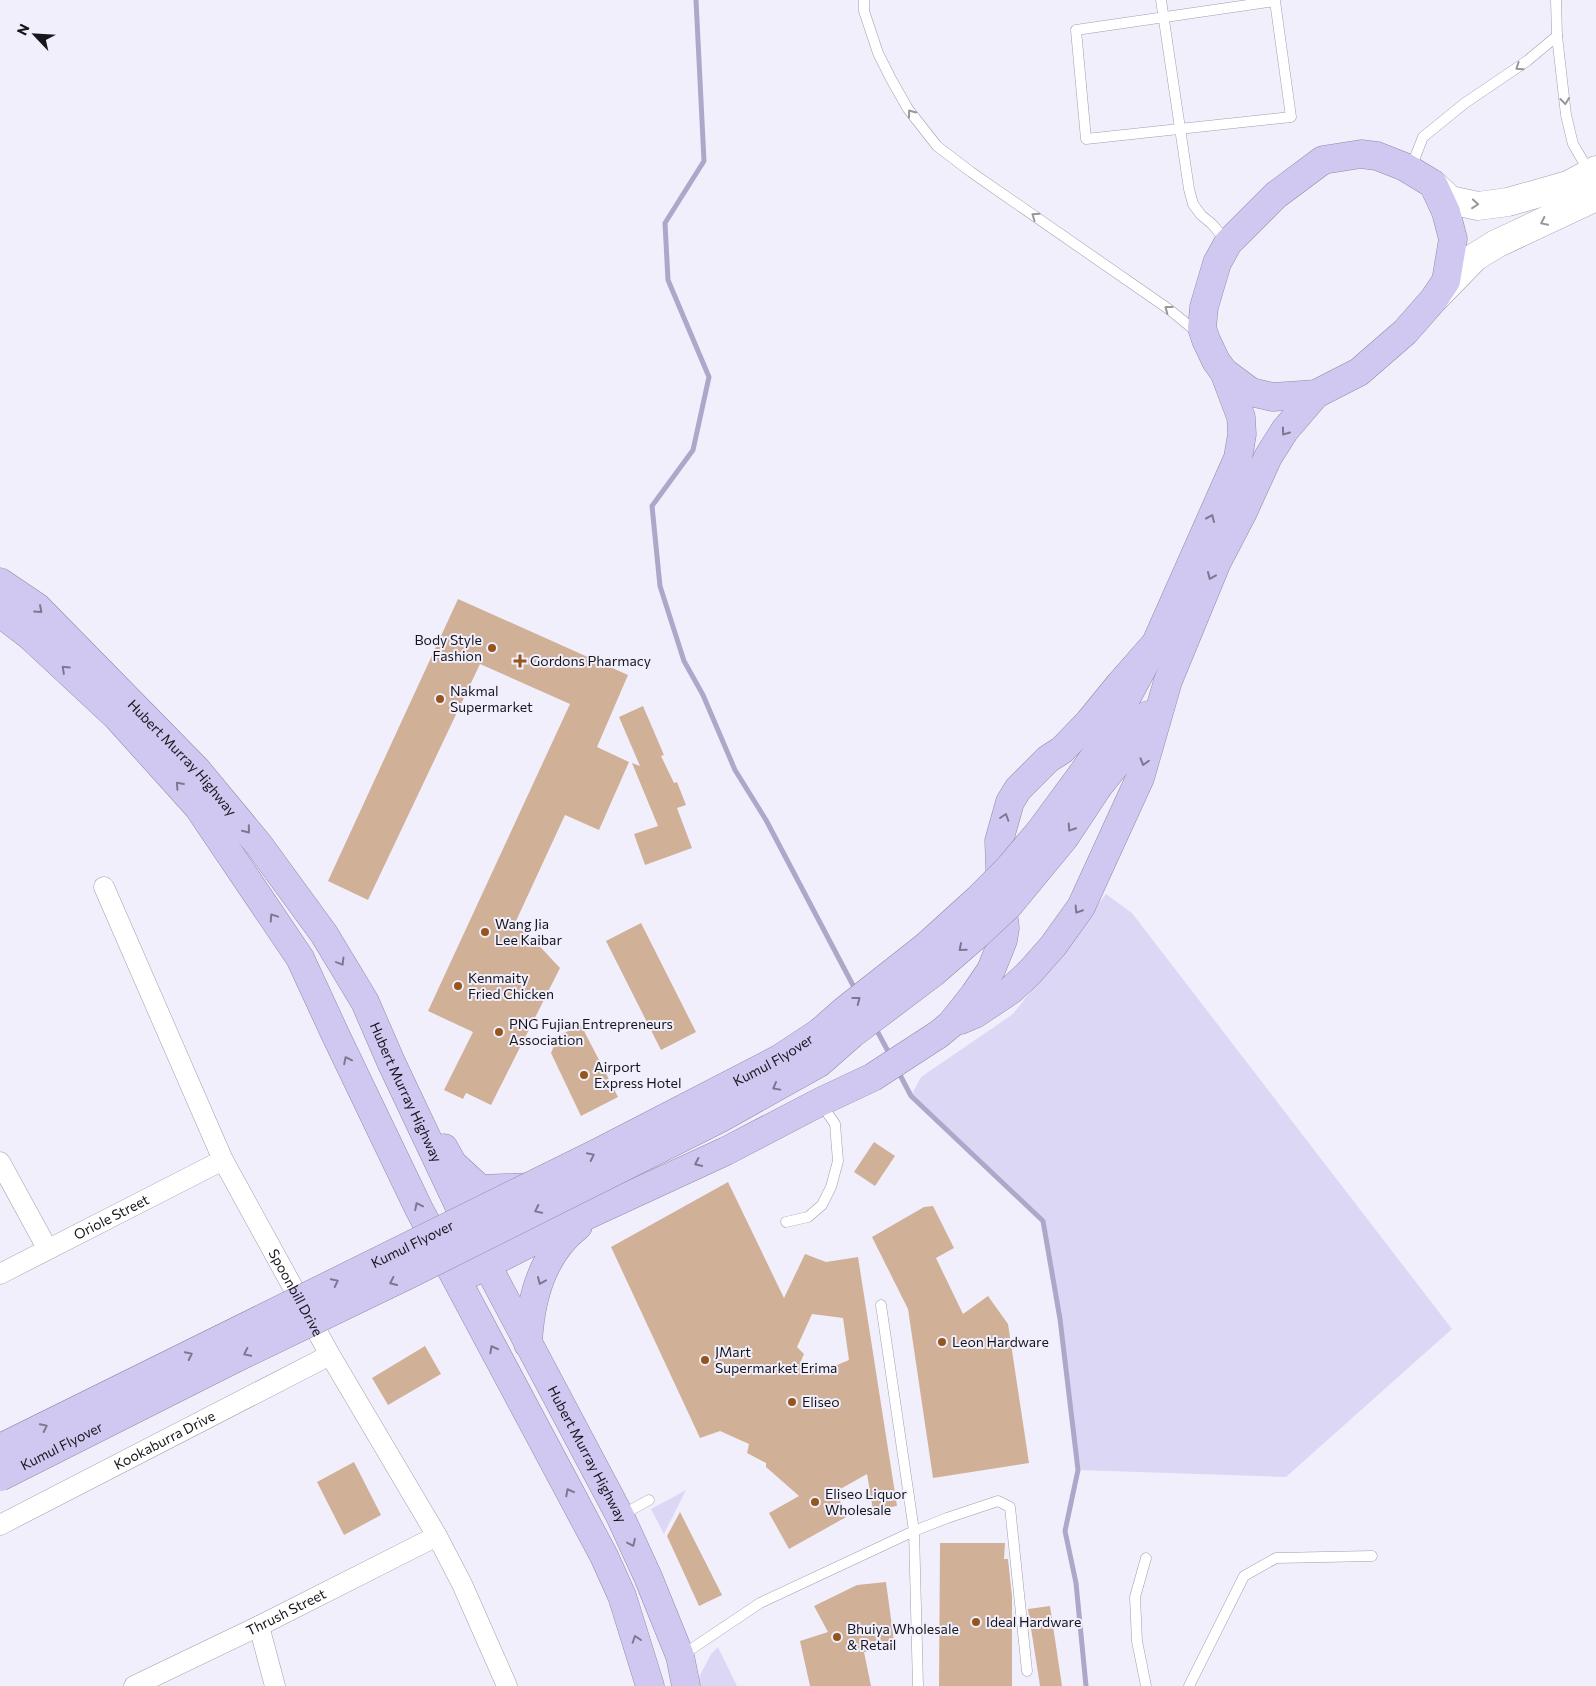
<svg xmlns="http://www.w3.org/2000/svg" width="1596" height="1686" font-family="Commissioner,sans-serif">
<style>
.green{fill:#ddd7f6}
.lines{fill:none;stroke-linecap:round;stroke-linejoin:round}
.stream{stroke:#aea7ca;stroke-width:5}
.building{fill:#d1b098;fill-rule:evenodd}
.lane-casing{stroke:#a09eaa;stroke-width:11}
.street-casing{stroke:#a09eaa;stroke-width:21}
.secondary-casing{stroke:#a09eaa;stroke-width:29}
.highway-casing{stroke:#908aa6;stroke-width:29}
.lane{stroke:#fff;stroke-width:10}
.street{stroke:#fff;stroke-width:20}
.secondary{stroke:#fff;stroke-width:28}
.highway{stroke:#d1c8f1;stroke-width:28}
.highway-bridge-casing{stroke:#908aa6;stroke-width:29;stroke-linecap:butt}
.highway-bridge{stroke:#d1c8f1;stroke-width:28}
.oneway{stroke:#979698}
.oneway2{stroke:#7d7891}
.poi-dot{fill:#95551e;stroke:#f2effd;stroke-width:2}
.labels{text-anchor:middle;stroke-width:4;stroke-linejoin:round;paint-order:stroke}
.poi-label{font-size:14px;fill:#17161b;stroke:#f2effd;text-anchor:start}
.street-label{font-size:14px;fill:#17161b;stroke:#f2effd}
</style>
<rect width="100%" height="100%" fill="#f2effd"/>
<!-- green -->
<g class="green">
<path d="M1106,894l26,19 320,416 -166,148 -208,-7 -18,-151 -17,-98 -132,-125 10,-19 92,-63z"/>
<path d="M686,1490l-22,44 -13,-25z"/>
<path d="M718,1647l19,39h-37l-1,-9 12,-23z"/>
</g>
<g class="lines">
<!-- stream -->
<g class="stream">
<path d="M696,0l8,161 -39,62 3,57 41,97 -16,73 -41,56 8,80 24,75 19,34 32,75 31,50 90,171"/>
<path d="M875,1027l15,28"/>
<path d="M898,1071l13,25 132,125 17,98 18,151 -13,61 11,52 10,103"/>
</g>
</g>
<!-- building -->
<g class="building">
<path d="M458,599l170,76 -31,72 32,15 -30,68 -34,-15 -49,106 44,47 -69,137 -25,-12 -3,6 -19,-9 29,-58 -45,-21 142,-307 -90,-40 -112,236 -40,-19z"/>
<path d="M643,706l21,49 -3,1 13,27 3,-1 9,23 -9,3 15,40 -47,17 -11,-31 24,-8 -26,-63 8,3 -21,-49z"/>
<path d="M641,923l55,109 -35,18 -55,-109z"/>
<path d="M581,1025l37,72 -37,19 -30,-63 7,-17z"/>
<path d="M874,1142l21,14 -20,30 -21,-14z"/>
<path d="M728,1182l56,116 21,-44 21,8 32,-5 39,249 -24,4 -6,-36 -32,18 13,24 -59,33 -20,-36 30,-17 -33,-29v-4l-19,-10 2,-9 -29,-13 -20,7 -89,-191zM812,1314l31,4 6,42 -31,13 -17,-12 3,-7 -7,-7z"/>
<path d="M933,1206l21,42 -18,10 27,56 25,-18 20,28 21,139 -96,15 -25,-169 -36,-72 52,-30z"/>
<path d="M425,1346l16,28 -53,31 -16,-27z"/>
<path d="M354,1462l27,53 -37,20 -27,-53z"/>
<path d="M680,1512l42,83 -23,11 -32,-70z"/>
<path d="M940,1543h65l-1,16h4l4,38v89h-73z"/>
<path d="M886,1582l9,67 -31,3 7,34h-61l-10,-45 28,-9 -14,-26 43,-21z"/>
<path d="M1050,1606l12,80h-22l-12,-77z"/>
</g>
<g class="lines">
<defs>
<g id="lane">
<path d="M864,0v11l14,42 13,26 17,30 29,37 34,26 199,138 28,23"/>
<path d="M1161,0l28,189 4,15 8,11 11,9 15,18"/>
<path d="M1556,0l1,36 9,79 7,29 17,29"/>
<path d="M1275,1l16,116 -205,22 -10,-109z"/>
<path d="M1417,169l-3,-9 9,-23 42,-34 62,-42 30,-25"/>
<path d="M786,1222l22,-5 14,-12 9,-18 7,-26 -3,-37 -14,-20"/>
<path d="M881,1305l33,226 4,155"/>
<path d="M620,1516l29,-16"/>
<path d="M1146,1558l-11,39 2,44 9,45"/>
<path d="M681,1656l79,-53 154,-72 33,-13 51,-17 12,6 17,164"/>
<path d="M1189,1686l55,-110 32,-18 96,-2"/>
</g>
<g id="street">
<path id="s1" d="M104,887l119,273 107,195 107,181 25,48 45,102"/>
<path d="M0,1162l47,86"/>
<path id="s2" d="M0,1274l223,-114"/>
<path id="s3" d="M0,1525l330,-170"/>
<path d="M259,1626l16,60"/>
<path id="s4" d="M134,1686l125,-60 178,-90"/>
</g>
<g id="secondary">
<path d="M1433,184l17,16 28,6 30,-4 60,-17 28,-15"/>
<path d="M1435,298l40,-41 21,-13 100,-47"/>
</g>
<g id="highway">
<path d="M1361,154l16,2 28,11 28,17 13,28 7,27 -7,42 -12,18 -29,33 -46,40 -43,22 -43,3 -22,-5 -27,-20 -8,-11 -10,-21 -4,-12 2,-21 13,-44 11,-20 48,-48 47,-35z"/>
<path id="s5" d="M0,582l37,25 160,163 62,75 65,89 41,68 26,60 96,203 133,251 28,61 32,79 6,30"/>
<path d="M0,613l30,23 87,81 81,90 102,151 36,78 83,173 185,347 18,40 28,90"/>
<path d="M1082,774l14,-20 60,-111 82,-185 4,-24 -1,-17 -17,-45"/>
<path d="M1098,787l24,-30 26,-42"/>
<path d="M961,1020l14,-6 36,-24 19,-18 23,-26 28,-39 59,-129 28,-97 49,-119 26,-50 25,-55 17,-27 31,-36"/>
<path d="M444,1148l9,16 27,25 52,-2"/>
<path d="M471,1273l84,-43 171,-79 94,-49 53,-25 66,-43 12,-10 23,-29 17,-25 12,-30 2,-12 -4,-33 -2,-54 11,-39 8,-13 30,-30 14,-9 27,-28 31,-38 36,-41"/>
<path d="M528,1344c2,-43 14,-90 50,-118"/>
</g>
</defs>
<!-- lane casing -->
<use href="#lane" class="lane-casing"/>
<!-- street casing -->
<use href="#street" class="street-casing"/>
<!-- secondary casing -->
<use href="#secondary" class="secondary-casing"/>
<!-- highway casing -->
<use href="#highway" class="highway-casing"/>
<!-- lane -->
<use href="#lane" class="lane"/>
<!-- street -->
<use href="#street" class="street"/>
<!-- secondary -->
<use href="#secondary" class="secondary"/>
<!-- highway -->
<use href="#highway" class="highway"/>
<defs>
<g id="highway-bridge">
<path id="s6" d="M0,1448l599,-296 180,-93 41,-27 25,-22 80,-63 54,-49 29,-29 32,-38 42,-57"/>
<path id="s7" d="M0,1477l232,-117 174,-84 313,-157 100,-56 33,-29 81,-61 45,-39 31,-29 56,-68 33,-50"/>
</g>
</defs>
<!-- highway-bridge casing -->
<use href="#highway-bridge" class="highway-bridge-casing"/>
<!-- highway-bridge -->
<use href="#highway-bridge" class="highway-bridge"/>
</g>
<!-- one-way arrows -->
<defs><path id="oneway-chevron" d="M-2-3.5L2.5 0L-2 3.5" fill="none" stroke-width="1.6" stroke-linecap="round" stroke-linejoin="round" transform="scale(1.25)"/></defs>
<g class="oneway">
<use href="#oneway-chevron" transform="translate(1519 67) rotate(146)"/>
<use href="#oneway-chevron" transform="translate(1565 101) rotate(83)"/>
<use href="#oneway-chevron" transform="translate(911 113) rotate(-126)"/>
<use href="#oneway-chevron" transform="translate(1475 204) rotate(5)"/>
<use href="#oneway-chevron" transform="translate(1035 216) rotate(-145)"/>
<use href="#oneway-chevron" transform="translate(1544 222) rotate(154)"/>
<use href="#oneway-chevron" transform="translate(1168 309) rotate(-143)"/>
</g>
<g class="oneway2">
<use href="#oneway-chevron" transform="translate(1285 432) rotate(126)"/>
<use href="#oneway-chevron" transform="translate(1211 518) rotate(-66)"/>
<use href="#oneway-chevron" transform="translate(1211 576) rotate(113)"/>
<use href="#oneway-chevron" transform="translate(39 610) rotate(42)"/>
<use href="#oneway-chevron" transform="translate(65 669) rotate(-137)"/>
<use href="#oneway-chevron" transform="translate(1144 762) rotate(106)"/>
<use href="#oneway-chevron" transform="translate(179 785) rotate(-132)"/>
<use href="#oneway-chevron" transform="translate(1005 817) rotate(-72)"/>
<use href="#oneway-chevron" transform="translate(1071 828) rotate(123)"/>
<use href="#oneway-chevron" transform="translate(247 830) rotate(51)"/>
<use href="#oneway-chevron" transform="translate(1078 910) rotate(122)"/>
<use href="#oneway-chevron" transform="translate(273 917) rotate(-124)"/>
<use href="#oneway-chevron" transform="translate(962 948) rotate(139)"/>
<use href="#oneway-chevron" transform="translate(341 962) rotate(59)"/>
<use href="#oneway-chevron" transform="translate(857 1000) rotate(-38)"/>
<use href="#oneway-chevron" transform="translate(347 1060) rotate(-116)"/>
<use href="#oneway-chevron" transform="translate(776 1087) rotate(151)"/>
<use href="#oneway-chevron" transform="translate(591 1156) rotate(-26)"/>
<use href="#oneway-chevron" transform="translate(698 1163) rotate(155)"/>
<use href="#oneway-chevron" transform="translate(418 1206) rotate(-116)"/>
<use href="#oneway-chevron" transform="translate(538 1210) rotate(154)"/>
<use href="#oneway-chevron" transform="translate(541 1281) rotate(113)"/>
<use href="#oneway-chevron" transform="translate(335 1282) rotate(-26)"/>
<use href="#oneway-chevron" transform="translate(393 1282) rotate(155)"/>
<use href="#oneway-chevron" transform="translate(493 1349) rotate(-118)"/>
<use href="#oneway-chevron" transform="translate(247 1353) rotate(154)"/>
<use href="#oneway-chevron" transform="translate(189 1355) rotate(-26)"/>
<use href="#oneway-chevron" transform="translate(44 1427) rotate(-26)"/>
<use href="#oneway-chevron" transform="translate(569 1492) rotate(-118)"/>
<use href="#oneway-chevron" transform="translate(632 1543) rotate(65)"/>
<use href="#oneway-chevron" transform="translate(636 1639) rotate(-108)"/>
</g>
<!-- markers -->
<g class="poi-dot">
<circle cx="492" cy="648" r="5"/>
<path d="M517.5 653.5h5v5h5v5h-5v5h-5v-5h-5v-5h5z"/>
<circle cx="440" cy="699" r="5"/>
<circle cx="485" cy="932" r="5"/>
<circle cx="458" cy="986" r="5"/>
<circle cx="499" cy="1032" r="5"/>
<circle cx="584" cy="1075" r="5"/>
<circle cx="942" cy="1342" r="5"/>
<circle cx="705" cy="1360" r="5"/>
<circle cx="792" cy="1402" r="5"/>
<circle cx="815" cy="1502" r="5"/>
<circle cx="976" cy="1622" r="5"/>
<circle cx="837" cy="1637" r="5"/>
</g>
<g class="labels">
<!-- poi labels -->
<g class="poi-label">
<text x="482" y="645" text-anchor="end">Body Style<tspan x="482" dy="16">Fashion</tspan></text>
<text x="530" y="666">Gordons Pharmacy</text>
<text x="450" y="696">Nakmal<tspan x="450" dy="16">Supermarket</tspan></text>
<text x="495" y="929">Wang Jia<tspan x="495" dy="16">Lee Kaibar</tspan></text>
<text x="468" y="983">Kenmaity<tspan x="468" dy="16">Fried Chicken</tspan></text>
<text x="509" y="1029">PNG Fujian Entrepreneurs<tspan x="509" dy="16">Association</tspan></text>
<text x="594" y="1072">Airport<tspan x="594" dy="16">Express Hotel</tspan></text>
<text x="952" y="1347">Leon Hardware</text>
<text x="715" y="1357">JMart<tspan x="715" dy="16">Supermarket Erima</tspan></text>
<text x="802" y="1407">Eliseo</text>
<text x="825" y="1499">Eliseo Liquor<tspan x="825" dy="16">Wholesale</tspan></text>
<text x="986" y="1627">Ideal Hardware</text>
<text x="847" y="1634">Bhuiya Wholesale<tspan x="847" dy="16">&amp; Retail</tspan></text>
</g>
<!-- street labels -->
<g class="street-label">
<text dy="5" stroke="none"><textPath href="#s5" startOffset="254">Hubert Murray Highway</textPath></text>
<text dy="5" stroke="none"><textPath href="#s6" startOffset="865">Kumul Flyover</textPath></text>
<text dy="5" stroke="none"><textPath href="#s5" startOffset="659">Hubert Murray Highway</textPath></text>
<text dy="5" stroke="none"><textPath href="#s2" startOffset="125">Oriole Street</textPath></text>
<text dy="5" stroke="none"><textPath href="#s6" startOffset="460">Kumul Flyover</textPath></text>
<text dy="5" stroke="none"><textPath href="#s1" startOffset="449">Spoonbill Drive</textPath></text>
<text dy="5" stroke="none"><textPath href="#s3" startOffset="185">Kookaburra Drive</textPath></text>
<text dy="5" stroke="none"><textPath href="#s7" startOffset="69">Kumul Flyover</textPath></text>
<text dy="5" stroke="none"><textPath href="#s5" startOffset="1064">Hubert Murray Highway</textPath></text>
<text dy="5" stroke="none"><textPath href="#s4" startOffset="169">Thrush Street</textPath></text>
</g>
</g>
<!-- north arrow -->
<g transform="translate(35 35) rotate(295)" stroke="#f2effd" stroke-width="4" paint-order="stroke">
<path d="M0-4L9 19L0 12L-9 19Z" fill="#17161b"/>
<text y="-8" font-size="14" font-weight="bold" text-anchor="middle" fill="#17161b">N</text>
</g>
</svg>
